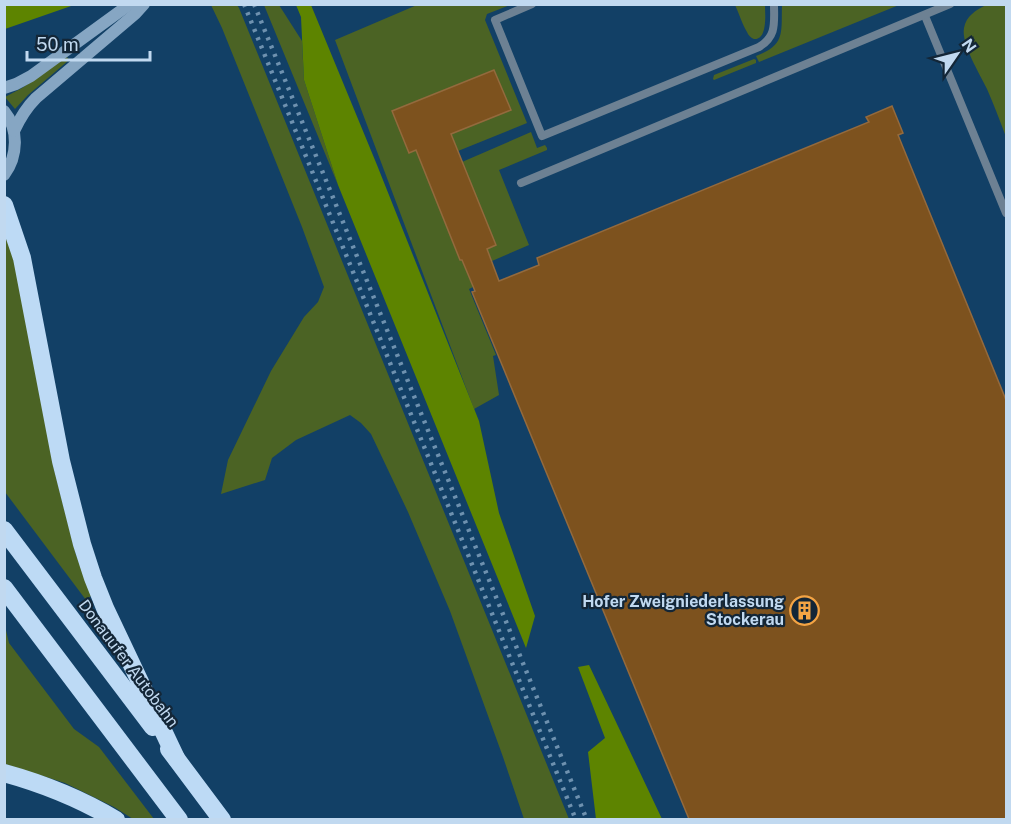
<svg xmlns="http://www.w3.org/2000/svg" width="1011" height="824" font-family="'Public Sans',sans-serif">
<style>
.green{fill:#4b6324}
.forest{fill:#5d8400}
.building{fill:#7d521e;stroke:#946a3d;stroke-width:1.5}
.lines{fill:none;stroke-linecap:round;stroke-linejoin:round}
.service{stroke:#6d8193;stroke-width:8}
.secondary{stroke:#86a6c3;stroke-width:12}
.motorway{stroke:#bddaf5;stroke-width:18}
.rail{stroke:#6e91af;stroke-width:4.5;stroke-dasharray:3 6;stroke-linecap:butt}
.labels{text-anchor:middle;stroke-width:4.5;stroke-linejoin:round;paint-order:stroke}
.poi-label{font-size:16px;font-weight:bold;fill:#c1d9f0;stroke:#132637;text-anchor:end}
.street-label{font-size:16px;fill:#c1d9f0;stroke:#132637}
</style>
<rect width="100%" height="100%" fill="#124066"/>
<!-- green -->
<g class="green">
<path d="M211,5h26l2,3 330,811h-45l-21,-62 -53,-146 -42,-99 -37,-78 -10,-11 -11,-8 -54,25 -24,18 -7,22 -44,14 7,-34 43,-89 33,-54 14,-15 6,-15 -22,-60 -80,-199z"/>
<path d="M264,5h15l23,36 2,39 34,105z"/>
<path d="M417,5h93l-23,9 -2,6 42,103 -69,28 -7,-17 59,-24 -16,-40 -102,41 17,42 7,-3 44,110h2l11,27 -4,2 27,66 -3,1 6,39 -25,14 -139,-369z"/>
<path d="M735,5h30c0,8 3,35 -11,34 -3,-1 -6,-4 -7,-7 -5,-8 -8,-19 -12,-27z"/>
<path d="M782,5v-1l117,1 -140,57 -3,-6c30,-11 25,-24 26,-51z"/>
<path d="M986,5h20v132c-6,-16 -12,-32 -19,-48 -7,-15 -26,-45 -23,-61 2,-12 12,-18 22,-23z"/>
<path d="M67,57l2,3 -41,35 -13,14 -10,-12 17,-9z"/>
<path d="M754,59l2,1v3l-42,17 -1,-1 1,-4z"/>
<path d="M531,132l6,16 8,-3 2,3v2l-48,20 30,75 -37,16 -5,-12 9,-4 -34,-83z"/>
<path d="M4,228l10,27 40,214 22,86 16,40 -6,5 -81,-108z"/>
<path d="M5,626l4,17 65,86 25,18 55,72h-21l-19,-12 -49,-24 -60,-19z"/>
</g>
<!-- forest -->
<g class="forest">
<path d="M5,4h69v1l-69,24z"/>
<path d="M296,5h15l66,160 102,256 20,92 36,103 -9,32 -188,-463 -34,-105 -3,-63z"/>
<path d="M589,665l73,154h-66l-8,-67 17,-14 -27,-71z"/>
</g>
<!-- building -->
<path class="building" d="M494,70l17,40 -60,24 45,111 -9,4 12,32 40,-16 -2,-7 332,-136 -3,-5 26,-11 11,27 -5,2 108,265v419h-317l-217,-527 3,-1 -13,-31h-2l-44,-110 -7,3 -17,-42z"/>
<g class="lines">
<!-- service -->
<g class="service">
<path d="M532,4l-37,16 47,116 217,-89c18,-11 15,-24 15,-43"/>
<path d="M925,16l81,197"/>
<path d="M521,183l429,-179"/>
</g>
<!-- secondary -->
<g class="secondary">
<path d="M4,88l12,-4 15,-8 99,-72"/>
<path d="M4,111c15,18 14,45 0,64"/>
<path d="M14,131c6,-13 12,-23 22,-33l99,-84 9,-10"/>
</g>
<!-- motorway -->
<g class="motorway">
<path d="M4,205l18,53 39,203 21,83 11,34 12,30 71,150"/>
<path d="M4,530l149,197"/>
<path d="M4,588l175,232"/>
<path d="M169,749l53,71"/>
<path d="M4,773c40,11 77,26 112,47"/>
</g>
<!-- rail -->
<g class="rail">
<path d="M244,4l332,816"/>
<path d="M254,4l333,816"/>
</g>
</g>
<!-- icons -->
<defs>
<symbol id="building-ring" viewBox="-11 -11 22 22"><circle r="9.5" fill="#132637" stroke="#f4a444" stroke-width="1.5"/><path d="M-4-6H4V6H1V3H-1V6H-4ZM-2.5-4.3h1.7v1.8h-1.7ZM.8-4.3h1.7v1.8H.8ZM-2.5-1h1.7V.8h-1.7ZM.8-1h1.7V.8H.8Z" fill="#f4a444"/></symbol>
</defs>
<g fill-rule="evenodd">
<use href="#building-ring" x="788" y="594" width="33" height="33"/>
</g>
<g class="labels">
<!-- poi labels -->
<g class="poi-label">
<text x="784" y="607">Hofer Zweigniederlassung<tspan x="784" dy="18">Stockerau</tspan></text>
</g>
<!-- street labels -->
<g class="street-label">
<text transform="translate(129 663) rotate(53)" y="6">Donauufer Autobahn</text>
</g>
</g>
<!-- border -->
<rect width="1011" height="824" fill="none" stroke="#c1d9f0" stroke-width="12"/>
<!-- north arrow -->
<g transform="translate(957 54) rotate(55)" stroke="#132637" stroke-width="4.5" paint-order="stroke">
<path d="M0-4.5L10 22L0 15L-10 22Z" fill="#c1d9f0"/>
<text y="-9" font-size="16" font-weight="bold" text-anchor="middle" fill="#c1d9f0">N</text>
</g>
<!-- scale -->
<path d="M27 51v9h123v-9" fill="none" stroke="#c1d9f0" stroke-width="3"/>
<text x="36" y="51" font-size="18" fill="#c1d9f0" stroke="#132637" stroke-width="4.5" paint-order="stroke">50 m</text>
</svg>
